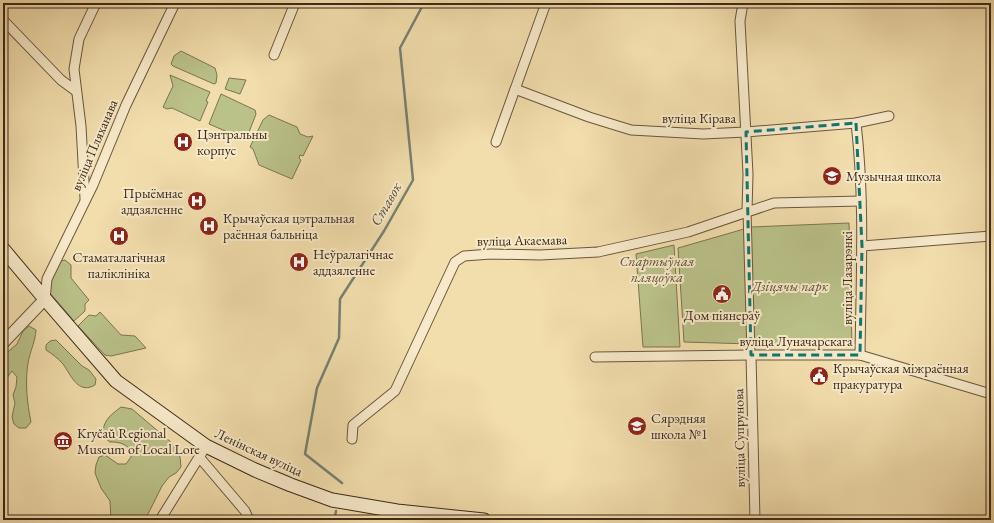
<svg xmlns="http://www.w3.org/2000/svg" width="994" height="523" font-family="'EB Garamond',serif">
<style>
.green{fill:#bac189;stroke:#7b7551}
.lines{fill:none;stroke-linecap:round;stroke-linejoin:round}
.stream{stroke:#768173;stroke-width:2.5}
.pedestrian-casing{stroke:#6a563e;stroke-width:9}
.minor-casing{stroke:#6a563e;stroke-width:11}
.tertiary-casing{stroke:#6a563e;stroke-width:13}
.secondary-casing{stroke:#3c2919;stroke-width:15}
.pedestrian{stroke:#f7e9c9;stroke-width:7}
.minor{stroke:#f7e9c9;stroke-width:9}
.tertiary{stroke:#f7e9c9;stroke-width:11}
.secondary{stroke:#f7e9c9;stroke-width:13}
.marked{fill:none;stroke:#0f766e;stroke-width:3;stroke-dasharray:8 5;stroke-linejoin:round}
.labels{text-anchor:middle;stroke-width:4;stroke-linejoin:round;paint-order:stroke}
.street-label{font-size:14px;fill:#3c2919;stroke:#f7e9c9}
.poi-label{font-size:14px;fill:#3c2919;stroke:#f7e9c9;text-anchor:start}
.park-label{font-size:14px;font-style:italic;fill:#5c4f35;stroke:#f7e9c9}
.water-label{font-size:15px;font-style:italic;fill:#544e3e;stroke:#f7e9c9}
</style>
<rect width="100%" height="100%" fill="#f2ddac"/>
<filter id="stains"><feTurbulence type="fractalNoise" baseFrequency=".005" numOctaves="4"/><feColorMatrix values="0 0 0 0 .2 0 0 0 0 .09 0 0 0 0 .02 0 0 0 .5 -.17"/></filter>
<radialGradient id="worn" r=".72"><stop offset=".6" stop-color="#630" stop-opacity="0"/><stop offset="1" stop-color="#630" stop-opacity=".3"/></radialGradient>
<!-- green -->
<g class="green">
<path d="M181,51l34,17 2,7 -1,8 -2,1 -41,-18 -2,-2 3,-8z"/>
<path d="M170,75l40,17 -4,9 2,1 -8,19 -28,-13 -5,1 -4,-2 10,-21z"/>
<path d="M229,78l17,2 -6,14 -15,-5z"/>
<path d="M221,94l34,16 1,4 -10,26 -37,-16z"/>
<path d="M269,115l28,12 3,7 8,3 5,-1 -10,20 -3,-1 -1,3 2,2 -9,19 -33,-14 -6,-16 -3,-2 13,-27z"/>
<path d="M849,223l3,124 -168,-5 -6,-94 73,-21z"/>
<path d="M674,245l6,102h-37l-7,-93z"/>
<path d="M65,260l6,5v13l18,22 -4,4v7l-11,10 -24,-28 -2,-11 12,-21z"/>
<path d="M100,312l21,23 14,1 11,12 -35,8 -6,-1 -27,-29 11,-11 7,1z"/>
<path d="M29,326l7,4c-1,13 -6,21 -8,33 -3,19 -1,40 3,59l-5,6h-7l-5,-4 -2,-7 3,-14 -2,-8 3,-8 1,-10 -5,-6 -9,12v-27l14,-12 6,-13z"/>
<path d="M56,340l26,26 7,4 7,9 -1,6c-17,10 -24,-10 -32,-21 -5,-6 -11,-10 -17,-14v-5l4,-4z"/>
<path d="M121,407l11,2 40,34 8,14 1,10 -5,6 -7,4 -7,9 -14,28 -4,6h-33l-1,-19 -9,-13 -6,-15 1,-8 3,-8 6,-2 13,9h8l5,-7 -1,-8c-6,-6 -12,-7 -20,-7l-8,-6c2,-16 6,-19 19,-29z"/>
</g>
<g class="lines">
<!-- stream -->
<g class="stream">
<path d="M342,483l-37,-29 12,-66 22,-50 1,-39 44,-68 29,-51 -13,-132 24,-45"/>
<path d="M334,520l2,-9"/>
</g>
<defs>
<path id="pedestrian" d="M747,211l4,144"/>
<g id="minor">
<path d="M743,3l-3,18 8,153 -1,37"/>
<path d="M3,20l58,60 15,11"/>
<path d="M274,55l21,-52"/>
<path d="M515,89l74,28 42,13 72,4 43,-2 110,-9 33,-7"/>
<path d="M856,123c9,77 5,155 4,232"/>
<path d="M496,142l50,-139"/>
<path d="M85,199l-4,-73 -7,-57 5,-30 17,-36"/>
<path d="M862,246l129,-10"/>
<path d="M45,299l2,-20 46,-94 33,-80 49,-102"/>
<path d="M751,355l4,165"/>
<path d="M595,357l156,-2h109l131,39"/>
<path d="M352,439l1,-14 42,-34 60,-129 9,-6 27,-2 49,1 58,-3 90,-20 86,-29 87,-2"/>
<path d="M200,458l45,53 4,9"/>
<path d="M160,520l46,-74"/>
</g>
<path id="tertiary" d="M3,343l42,-44"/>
<path id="secondary" d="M3,249l42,50 71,82 90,65 49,24 36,15 41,15 65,11 87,9"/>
</defs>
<!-- pedestrian casing -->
<use href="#pedestrian" class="pedestrian-casing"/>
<!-- minor casing -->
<use href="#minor" class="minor-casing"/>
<!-- tertiary casing -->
<use href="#tertiary" class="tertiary-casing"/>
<!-- secondary casing -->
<use href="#secondary" class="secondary-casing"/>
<!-- pedestrian -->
<use href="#pedestrian" class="pedestrian"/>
<!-- minor -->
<use href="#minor" class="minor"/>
<!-- tertiary -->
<use href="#tertiary" class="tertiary"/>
<!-- secondary -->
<use href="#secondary" class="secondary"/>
</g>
<!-- marked area -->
<path class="marked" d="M856,123l6,123 -2,109h-109l-5,-223z"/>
<!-- icons -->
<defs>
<symbol id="hospital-disc" viewBox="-11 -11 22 22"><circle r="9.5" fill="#8f2418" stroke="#f7e9c9"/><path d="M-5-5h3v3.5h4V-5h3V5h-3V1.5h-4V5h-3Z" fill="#fff"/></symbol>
<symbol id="school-disc" viewBox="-11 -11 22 22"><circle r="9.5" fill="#8f2418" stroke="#f7e9c9"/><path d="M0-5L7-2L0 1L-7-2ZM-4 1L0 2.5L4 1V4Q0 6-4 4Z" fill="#fff"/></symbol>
<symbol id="civic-disc" viewBox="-11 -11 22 22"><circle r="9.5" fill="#8f2418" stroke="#f7e9c9"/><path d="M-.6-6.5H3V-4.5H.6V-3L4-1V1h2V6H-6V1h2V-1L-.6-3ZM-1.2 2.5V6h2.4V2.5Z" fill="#fff"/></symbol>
<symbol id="museum-disc" viewBox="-11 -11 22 22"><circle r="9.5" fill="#8f2418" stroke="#f7e9c9"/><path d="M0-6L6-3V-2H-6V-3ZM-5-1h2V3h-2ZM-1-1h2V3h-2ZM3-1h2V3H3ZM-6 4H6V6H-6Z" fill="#fff"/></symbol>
</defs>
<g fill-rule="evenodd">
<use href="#hospital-disc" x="172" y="131" width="22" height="22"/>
<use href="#school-disc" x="821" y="165" width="22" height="22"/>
<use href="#hospital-disc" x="186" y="190" width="22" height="22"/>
<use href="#hospital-disc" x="198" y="215" width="22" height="22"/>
<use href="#hospital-disc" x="108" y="225" width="22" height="22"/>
<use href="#hospital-disc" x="288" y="251" width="22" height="22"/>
<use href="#civic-disc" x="711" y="283" width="22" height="22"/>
<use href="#civic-disc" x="808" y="365" width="22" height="22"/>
<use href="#school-disc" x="626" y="415" width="22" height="22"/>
<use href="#museum-disc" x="52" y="430" width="22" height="22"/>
</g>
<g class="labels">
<!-- street labels -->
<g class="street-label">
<text x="699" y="123">вуліца Кірава</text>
<text transform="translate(94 145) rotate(-67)" y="5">вуліца Пляханава</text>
<text transform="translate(522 240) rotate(-1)" y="5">вуліца Акаемава</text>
<text transform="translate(847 278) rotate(-90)" y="5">вуліца Лазарэнкі</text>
<text x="796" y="346">вуліца Луначарскага</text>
<text transform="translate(739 438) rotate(-91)" y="5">вуліца Супрунова</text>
<text transform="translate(259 452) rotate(25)" y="5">Ленінская вуліца</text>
</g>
<!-- poi labels -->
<g class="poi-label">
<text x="197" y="139">Цэнтральны<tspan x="197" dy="16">корпус</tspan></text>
<text x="846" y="181">Музычная школа</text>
<text x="183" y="198" text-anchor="end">Прыёмнае<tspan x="183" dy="16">аддзяленне</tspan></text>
<text x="223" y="223">Крычаўская цэтральная<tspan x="223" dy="16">раённая бальніца</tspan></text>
<text x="313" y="259">Неўралагічнае<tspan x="313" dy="16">аддзяленне</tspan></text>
<text x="119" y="262" text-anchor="middle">Стаматалагічная<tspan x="119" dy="16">паліклініка</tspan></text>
<text x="722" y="320" text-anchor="middle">Дом піянераў</text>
<text x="833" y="373">Крычаўская міжраённая<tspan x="833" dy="16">пракуратура</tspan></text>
<text x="651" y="423">Сярэдняя<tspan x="651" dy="16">школа №1</tspan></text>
<text x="77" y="438">Kryčaŭ Regional<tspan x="77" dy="16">Museum of Local Lore</tspan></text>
</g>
<!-- park labels -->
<g class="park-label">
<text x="657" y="266">Спартыўная<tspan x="657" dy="16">пляцоўка</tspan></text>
<text x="790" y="291">Дзіцячы парк</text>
</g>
<!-- water labels -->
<g class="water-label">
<text transform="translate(386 204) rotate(-60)" y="5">Ставок</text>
</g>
</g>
<!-- margin -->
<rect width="994" height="523" fill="none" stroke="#f2ddac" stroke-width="16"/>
<rect x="4" y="4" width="986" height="515" fill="none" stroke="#3c2919" stroke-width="2"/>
<rect x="8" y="8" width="978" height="507" fill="none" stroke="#3c2919"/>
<rect width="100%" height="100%" filter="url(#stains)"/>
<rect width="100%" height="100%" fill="url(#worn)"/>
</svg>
